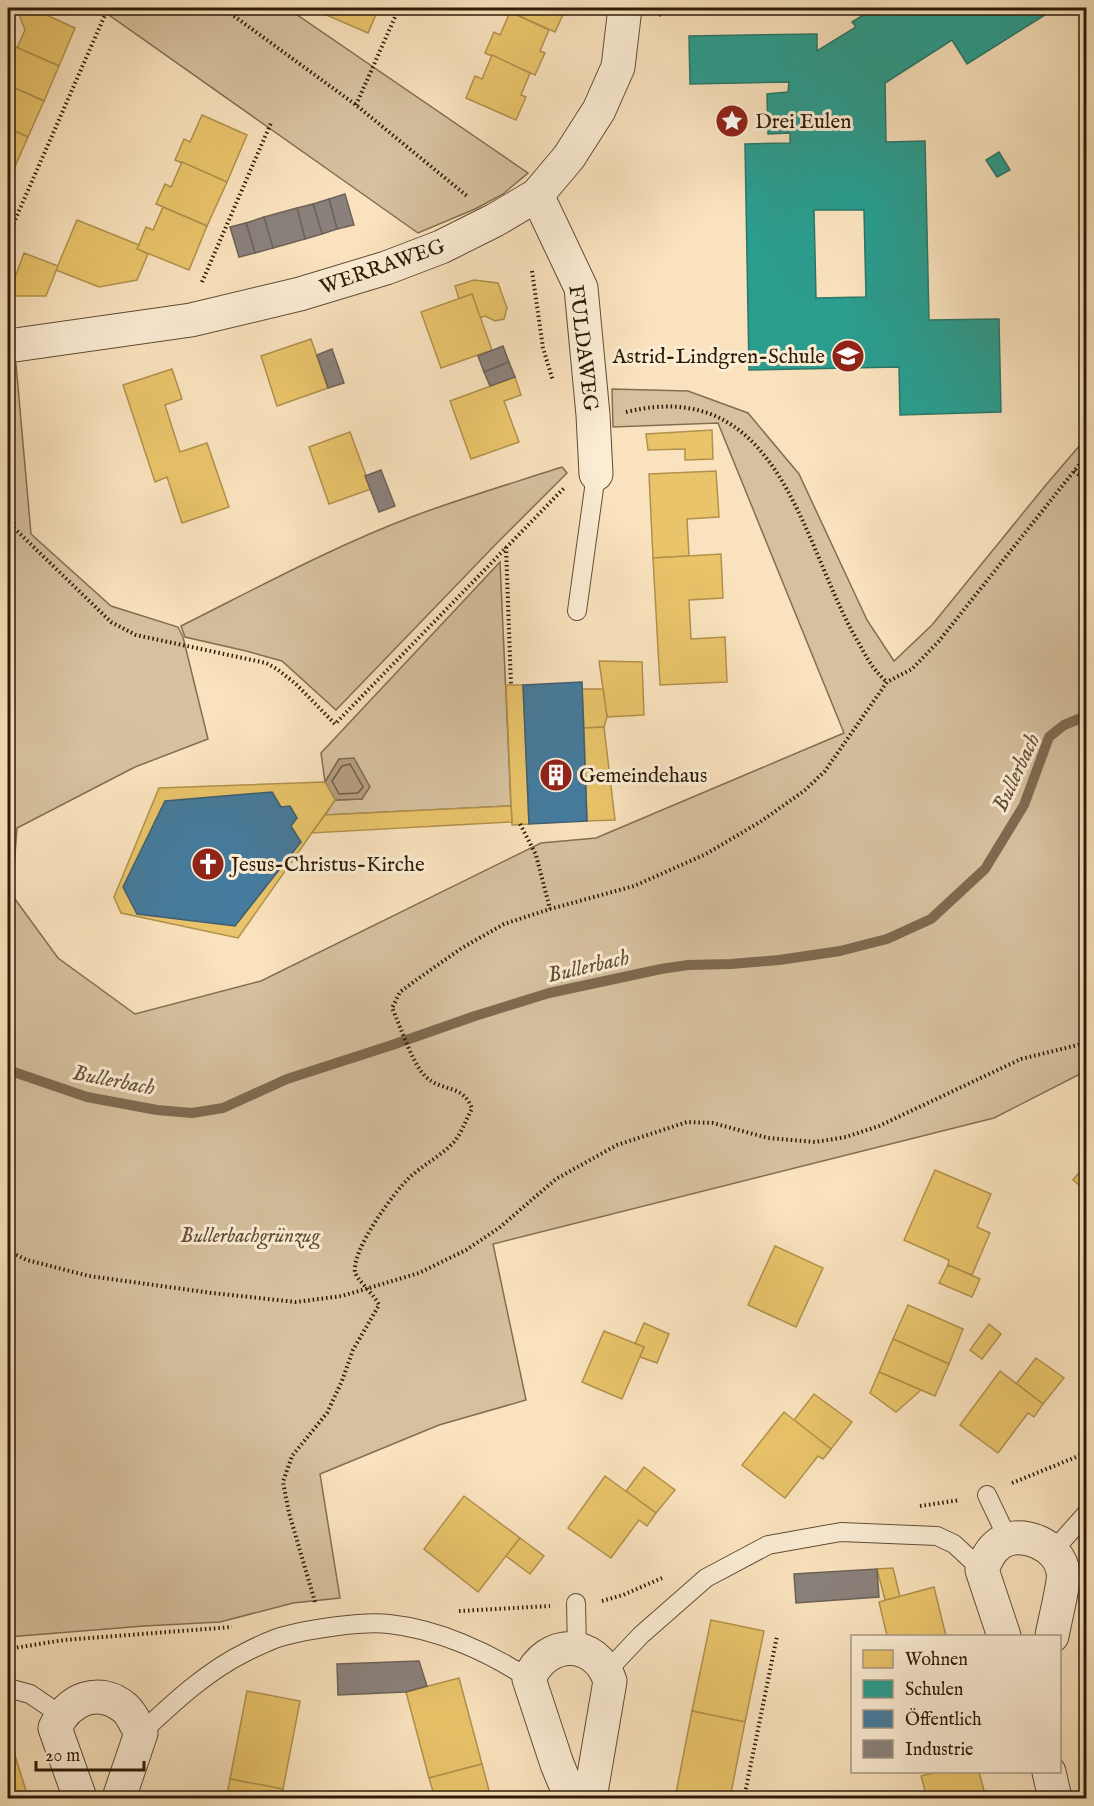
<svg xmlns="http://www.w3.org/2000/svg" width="1094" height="1806" font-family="'IM FELL English',serif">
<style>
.green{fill:#d6c09e;stroke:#826e52;stroke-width:1.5}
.water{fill:#b49e7f;stroke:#7e6a4f;stroke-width:1.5}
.homes{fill:#e9c46a;stroke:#b1914c;stroke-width:1.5}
.schools{fill:#2a9d8f;stroke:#2b7666;stroke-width:1.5;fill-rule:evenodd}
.public{fill:#457b9d;stroke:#3e5e70;stroke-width:1.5}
.industry{fill:#8a817c;stroke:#6e6259;stroke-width:1.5}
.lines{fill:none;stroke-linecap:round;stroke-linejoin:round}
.shore{stroke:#705c43;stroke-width:1.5}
.stream{stroke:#7e6a4f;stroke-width:10}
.service-casing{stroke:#604d34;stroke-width:20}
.minor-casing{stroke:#604d34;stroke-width:35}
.path{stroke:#2d1b07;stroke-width:4;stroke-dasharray:1.5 3;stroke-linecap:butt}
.service{stroke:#fbecd4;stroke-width:18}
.minor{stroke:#fbecd4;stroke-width:33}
.labels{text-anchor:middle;stroke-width:6;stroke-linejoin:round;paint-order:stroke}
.poi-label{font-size:21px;fill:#2d1b07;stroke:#fbecd4;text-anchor:start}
.street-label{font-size:21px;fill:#2d1b07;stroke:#fbecd4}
.park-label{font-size:21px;font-style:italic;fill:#604d34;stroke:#fbecd4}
.water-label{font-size:22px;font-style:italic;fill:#634f37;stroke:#fbecd4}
</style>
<rect width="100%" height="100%" fill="#f9e2bd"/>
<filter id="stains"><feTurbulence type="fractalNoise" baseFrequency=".00333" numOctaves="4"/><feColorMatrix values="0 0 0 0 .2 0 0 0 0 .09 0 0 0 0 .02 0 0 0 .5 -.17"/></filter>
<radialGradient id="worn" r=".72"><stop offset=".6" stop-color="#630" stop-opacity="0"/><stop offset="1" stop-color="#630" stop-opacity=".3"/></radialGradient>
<!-- green -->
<g class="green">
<path d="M99,8h188l241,165 -25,21 -28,15 -57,24z"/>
<path d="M8,364h8l15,170 80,72 67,21 5,10 25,102 -73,28 -118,61 -5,67 46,63 77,56 126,-33 280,-138 55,-5 248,-105 -126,-310 -105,4 -1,-38 76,2 60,22 51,61 68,146 27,41 38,-36 113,-139 41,-48v633l-92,47 -501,126 33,156 -87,25 -119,49 20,124 -47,5 -73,19 -76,4 -136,11z"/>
<path d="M562,467l5,6 -70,70 -161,167 -54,-49 -36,-10 -61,-14 -4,-11c76,-38 153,-80 233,-110 48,-18 99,-33 148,-49z"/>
<path d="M500,562l11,244 -186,9 10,-15 27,-1 -23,-40 -14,23 -4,-29z"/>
</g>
<!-- water -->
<path class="water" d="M354,758l16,29 -8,12 -27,1 -10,-18 14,-23z"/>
<!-- homes -->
<g class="homes">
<path d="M24,8h7l44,20 -16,38 -42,-18 8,-18 -5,-13z"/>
<path d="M319,8h54l5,2 -10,23 -51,-22z"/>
<path d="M504,8h62l-11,24 -51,-23z"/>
<path d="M510,12l39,18 -9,21 5,2 -10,22 -50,-22 9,-21 6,3z"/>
<path d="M9,44l50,22 -15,35 -36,-16v-13l2,-7 -2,-6z"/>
<path d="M492,55l38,18 -9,22 5,2 -10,23 -50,-22 9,-22 7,3z"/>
<path d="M8,85l36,16 -16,36 -20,-9z"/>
<path d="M202,115l45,20 -20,47 -52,-22 9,-21 6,3z"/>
<path d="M8,128l20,9 -15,34 -5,-2z"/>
<path d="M182,162l45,20 -20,44 -51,-22 9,-20 6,3z"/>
<path d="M163,207l44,19 -18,44 -52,-21 9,-22 7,3z"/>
<path d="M77,220l62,25 -2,4 11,5 -11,26 -38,7 -43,-17z"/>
<path d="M24,253l34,13 -12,30h-38z"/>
<path d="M474,280l24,3 9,25 -3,11 -9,2 -10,-5 -5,2 -8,-24 -13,5 -4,-13z"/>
<path d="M472,294l20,56 -51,18 -20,-56z"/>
<path d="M311,339l17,49 -51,18 -16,-50z"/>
<path d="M172,369l10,30 -17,6 15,47 27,-9 22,64 -47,16 -15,-46 -12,5 -32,-97z"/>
<path d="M515,377l6,18 -17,6 15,41 -48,17 -21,-58z"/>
<path d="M712,430l1,29 -28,1v-11l-37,1 -2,-16z"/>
<path d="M350,432l21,57 -42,15 -20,-57z"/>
<path d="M716,471l3,46 -32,2 2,37 -36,2 -4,-84z"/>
<path d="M721,554l2,44 -34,2 2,39 34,-2 2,45 -67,3 -7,-127z"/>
<path d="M599,661l43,1 2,53 -37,2z"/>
<path d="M506,685h17l6,139 -17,1z"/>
<path d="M582,689h21l4,28 -3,10 -20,1z"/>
<path d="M604,727l11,93 -28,1 -3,-93z"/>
<path d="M325,782l10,18 -97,138 -117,-25 -7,-16 45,-109z"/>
<path d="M511,806l1,16 -200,11 13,-18z"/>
<path d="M1086,1164v27l-13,-11z"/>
<path d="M935,1170l56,24 -14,33 13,6 -18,42 -24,-10 1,-5 -45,-20z"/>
<path d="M775,1246l48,22 -27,59 -48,-22z"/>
<path d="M948,1265l32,14 -8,18 -33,-14z"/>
<path d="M908,1305l55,24 -14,35 -56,-25z"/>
<path d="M644,1323l25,11 -12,29 -17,-6 4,-10 -9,-3z"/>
<path d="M989,1324l12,10 -19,25 -12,-9z"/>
<path d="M604,1331l40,16 -22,52 -40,-17z"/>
<path d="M893,1339l56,25 -14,32 -56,-24z"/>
<path d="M1036,1358l28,20 -21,26 -27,-20z"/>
<path d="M1000,1371l43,33 -9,13 -6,-4 -30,40 -38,-28z"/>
<path d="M879,1372l42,18 -25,22 -26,-19z"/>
<path d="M814,1394l38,28 -21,27 -37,-29z"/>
<path d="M784,1412l47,37 -8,10 -5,-3 -33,42 -43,-33z"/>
<path d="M644,1467l31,23 -19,23 -30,-22z"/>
<path d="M605,1476l51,37 -9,13 -8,-6 -28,38 -43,-30z"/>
<path d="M464,1496l56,42 -42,54 -54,-43z"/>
<path d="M520,1538l24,18 -14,18 -24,-18z"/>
<path d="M893,1568l7,29 -15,3 -8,-31z"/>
<path d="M934,1587l12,49h-59l-8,-34z"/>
<path d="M711,1620l53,11 -19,91 -53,-11z"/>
<path d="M459,1678l23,86 -53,14 -23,-86z"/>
<path d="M247,1691l53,10 -17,88 -53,-10z"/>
<path d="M692,1711l53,11 -15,76h-55z"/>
<path d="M8,1732l9,30 -9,3z"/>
<path d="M17,1762l11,35 -20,1v-33z"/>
<path d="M482,1764l9,34h-56l-6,-20z"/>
<path d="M938,1772h41l7,26h-59l-6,-22z"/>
<path d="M230,1779l53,10 -1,9h-56z"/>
</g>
<!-- schools -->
<g class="schools">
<path d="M875,8h181l-89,56 -15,-24 -67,43 1,59 39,-1 4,179 70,-1 2,93 -101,3 -1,-48 -150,3 -4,-226 45,-1v-10l-22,1 -1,-40 21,-2 1,-10 -99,2 -1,-48 128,-2v17l39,-24 -4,-5zM814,210h50l2,87 -50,1z"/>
<path d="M999,152l11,18 -13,7 -11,-17z"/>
</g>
<!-- public -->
<g class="public">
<path d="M582,682l5,139 -58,3 -6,-139z"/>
<path d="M272,792l9,15 9,-1 7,12 -6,8 10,16 -66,84 -98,-12 -14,-27 42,-86z"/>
</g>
<!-- industry -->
<g class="industry">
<path d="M345,194l9,31 -17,4 -8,-30z"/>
<path d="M329,199l8,30 -15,5 -9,-30z"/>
<path d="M313,204l9,30 -17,5 -8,-31z"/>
<path d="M297,208l8,31 -32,9 -9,-31z"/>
<path d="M264,217l9,31 -18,5 -9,-30z"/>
<path d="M246,223l9,30 -16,4 -9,-30z"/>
<path d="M503,346l6,16 -25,10 -6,-16z"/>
<path d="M332,349l12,34 -16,5 -11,-33z"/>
<path d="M509,362l6,15 -25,9 -6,-14z"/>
<path d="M381,470l14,36 -16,6 -14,-36z"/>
<path d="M877,1569l2,28 -83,6 -2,-29z"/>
<path d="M419,1661l8,25 -21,6 -68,3 -1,-31z"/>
</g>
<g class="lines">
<!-- shore -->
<path class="shore" d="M350,764l13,23 -5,6 -19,1 -7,-13 10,-15z"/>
<!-- stream -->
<path class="stream" d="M8,1070l79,27 70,13 35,3 31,-5 64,-29 105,-34 83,-29 74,-23 112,-24 27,-4 43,-1 48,-4 61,-9 47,-12 44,-20 54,-50 39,-64 25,-68 15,-12 22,-9"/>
<defs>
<g id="service">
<path d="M577,611l19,-137"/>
<path d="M987,1495l21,44"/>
<path d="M1052,1552l34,-38"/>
<path d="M576,1603l1,46"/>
<path d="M607,1671l34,-36 65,-57 62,-33 73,-13 96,4 17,8 28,26"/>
<path d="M8,1688l22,6 31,21"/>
<path d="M141,1733c32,-30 66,-62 105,-81 12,-6 26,-13 38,-16 26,-7 79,-15 105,-12 48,5 100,28 140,55"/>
</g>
<g id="minor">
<path d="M537,195l44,93 12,127 3,59"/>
<path d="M8,346l183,-26 109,-26 86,-26 55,-21 54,-27 42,-25 32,-38 30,-47 19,-43 7,-59"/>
<path d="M1004,1636l-22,-66c4,-10 8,-20 18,-27 21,-14 60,2 63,29 2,10 -9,51 -11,64"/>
<path d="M1049,1772l6,26"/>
<path d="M80,1798l-25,-70c13,-29 44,-42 70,-20 7,6 11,17 16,25l-22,65"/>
<path d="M571,1798l-14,-34 -28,-85c17,-41 67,-41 81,2l-20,117"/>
</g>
</defs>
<!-- service casing -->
<use href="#service" class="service-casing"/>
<!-- minor casing -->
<use href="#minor" class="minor-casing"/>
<!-- path -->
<g class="path">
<path d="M223,8l133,97 111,91"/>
<path d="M659,15l16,-7"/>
<path d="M356,105l43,-97"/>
<path d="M8,236l100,-228"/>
<path d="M532,271l11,77 10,33"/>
<path d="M202,282l69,-159"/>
<path d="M626,412c151,-37 174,123 227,221 10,17 18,36 34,49"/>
<path d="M8,423l6,105"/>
<path d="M1074,471l12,9"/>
<path d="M8,545l6,-17 97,94 25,13 130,28 11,6 19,15 39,40 230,-237"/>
<path d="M506,547l5,138"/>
<path d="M520,824l16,31 14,54"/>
<path d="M8,1251l19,9 62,16 123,17 84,9 46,-6 77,-23 47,-23 33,-22 57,-49 61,-34 70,-23 26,1 55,15 47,4 31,-5 33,-11 142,-67 65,-16"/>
<path d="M1012,1483l74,-30"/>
<path d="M920,1506l40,-6"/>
<path d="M602,1601l21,-6 39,-17"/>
<path d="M315,1602l-26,-89 -6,-31 9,-26 35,-43 15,-32 11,-31 26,-45c-5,-11 -22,-25 -24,-33 -3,-23 39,-80 55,-95 13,-12 29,-20 41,-32 10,-9 14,-24 21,-36 -9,-26 -30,-16 -47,-33 -14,-15 -24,-49 -33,-68l8,-16 19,-14 43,-30 42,-24 46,-15 84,-23 72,-32 54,-32 44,-31 21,-20 62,-89 25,-13 27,-28 147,-185"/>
<path d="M459,1611l91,-5"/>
<path d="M8,1649l56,-9 168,-13"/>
<path d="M744,1798l33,-162"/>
</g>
<!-- service -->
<use href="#service" class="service"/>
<!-- minor -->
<use href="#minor" class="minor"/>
</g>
<!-- icons -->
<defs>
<symbol id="sight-disc" viewBox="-11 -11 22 22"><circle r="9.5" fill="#8f2418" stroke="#fbecd4"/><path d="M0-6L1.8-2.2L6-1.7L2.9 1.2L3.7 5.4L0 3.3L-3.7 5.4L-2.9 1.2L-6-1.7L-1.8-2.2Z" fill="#fff"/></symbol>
<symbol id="school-disc" viewBox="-11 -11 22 22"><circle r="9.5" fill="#8f2418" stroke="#fbecd4"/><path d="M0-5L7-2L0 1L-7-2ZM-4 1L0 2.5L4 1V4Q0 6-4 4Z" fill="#fff"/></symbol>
<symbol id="building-disc" viewBox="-11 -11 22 22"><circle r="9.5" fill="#8f2418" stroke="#fbecd4"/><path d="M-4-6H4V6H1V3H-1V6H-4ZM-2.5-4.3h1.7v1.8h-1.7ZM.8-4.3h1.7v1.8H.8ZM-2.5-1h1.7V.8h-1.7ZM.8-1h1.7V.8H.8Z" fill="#fff"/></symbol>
<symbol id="church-disc" viewBox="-11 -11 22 22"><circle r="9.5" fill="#8f2418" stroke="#fbecd4"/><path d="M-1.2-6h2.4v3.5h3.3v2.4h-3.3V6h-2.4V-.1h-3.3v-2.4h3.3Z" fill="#fff"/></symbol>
</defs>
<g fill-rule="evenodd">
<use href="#sight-disc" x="713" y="102" width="38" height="38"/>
<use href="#school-disc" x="829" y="337" width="38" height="38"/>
<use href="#building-disc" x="537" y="756" width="38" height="38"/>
<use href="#church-disc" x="189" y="845" width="38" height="38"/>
</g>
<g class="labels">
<!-- poi labels -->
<g class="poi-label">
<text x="755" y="128">Drei Eulen</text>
<text x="825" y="363" text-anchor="end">Astrid-Lindgren-Schule</text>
<text x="579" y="782">Gemeindehaus</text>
<text x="231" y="871">Jesus-Christus-Kirche</text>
</g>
<!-- street labels -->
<g class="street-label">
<text transform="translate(382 266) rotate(-19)" y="7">WERRAWEG</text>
<text transform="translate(584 348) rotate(83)" y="7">FULDAWEG</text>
</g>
<!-- park labels -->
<g class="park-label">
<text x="250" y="1242">Bullerbachgrünzug</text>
</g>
<!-- water labels -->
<g class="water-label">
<text transform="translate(1015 772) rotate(-65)" y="8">Bullerbach</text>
<text transform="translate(588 965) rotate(-13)" y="8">Bullerbach</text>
<text transform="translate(114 1079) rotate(11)" y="8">Bullerbach</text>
</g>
</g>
<!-- margin -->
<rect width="1094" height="1806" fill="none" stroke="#f9e2bd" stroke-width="30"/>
<rect x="9" y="9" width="1076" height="1788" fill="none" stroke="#2d1b07" stroke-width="3"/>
<rect x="15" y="15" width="1064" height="1776" fill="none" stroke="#2d1b07" stroke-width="1.5"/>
<!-- legend -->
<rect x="851" y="1635" width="210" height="138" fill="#fbecd4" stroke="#a99882" stroke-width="1.5"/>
<rect x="863" y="1650" width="30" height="18" fill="#e9c46a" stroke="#a99882" stroke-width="1.5"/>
<text x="905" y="1665" font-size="18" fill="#2d1b07">Wohnen</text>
<rect x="863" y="1680" width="30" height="18" fill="#2a9d8f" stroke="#a99882" stroke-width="1.5"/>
<text x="905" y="1695" font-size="18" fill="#2d1b07">Schulen</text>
<rect x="863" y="1710" width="30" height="18" fill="#457b9d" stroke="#a99882" stroke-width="1.5"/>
<text x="905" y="1725" font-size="18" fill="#2d1b07">Öffentlich</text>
<rect x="863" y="1740" width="30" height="18" fill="#8a817c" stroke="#a99882" stroke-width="1.5"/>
<text x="905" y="1755" font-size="18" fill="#2d1b07">Industrie</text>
<!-- scale -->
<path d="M36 1761v9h108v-9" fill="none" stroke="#2d1b07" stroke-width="3"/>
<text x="45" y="1761" font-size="18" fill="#2d1b07" stroke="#fbecd4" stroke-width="4.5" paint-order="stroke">20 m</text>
<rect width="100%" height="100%" filter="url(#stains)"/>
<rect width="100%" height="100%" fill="url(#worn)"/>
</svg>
